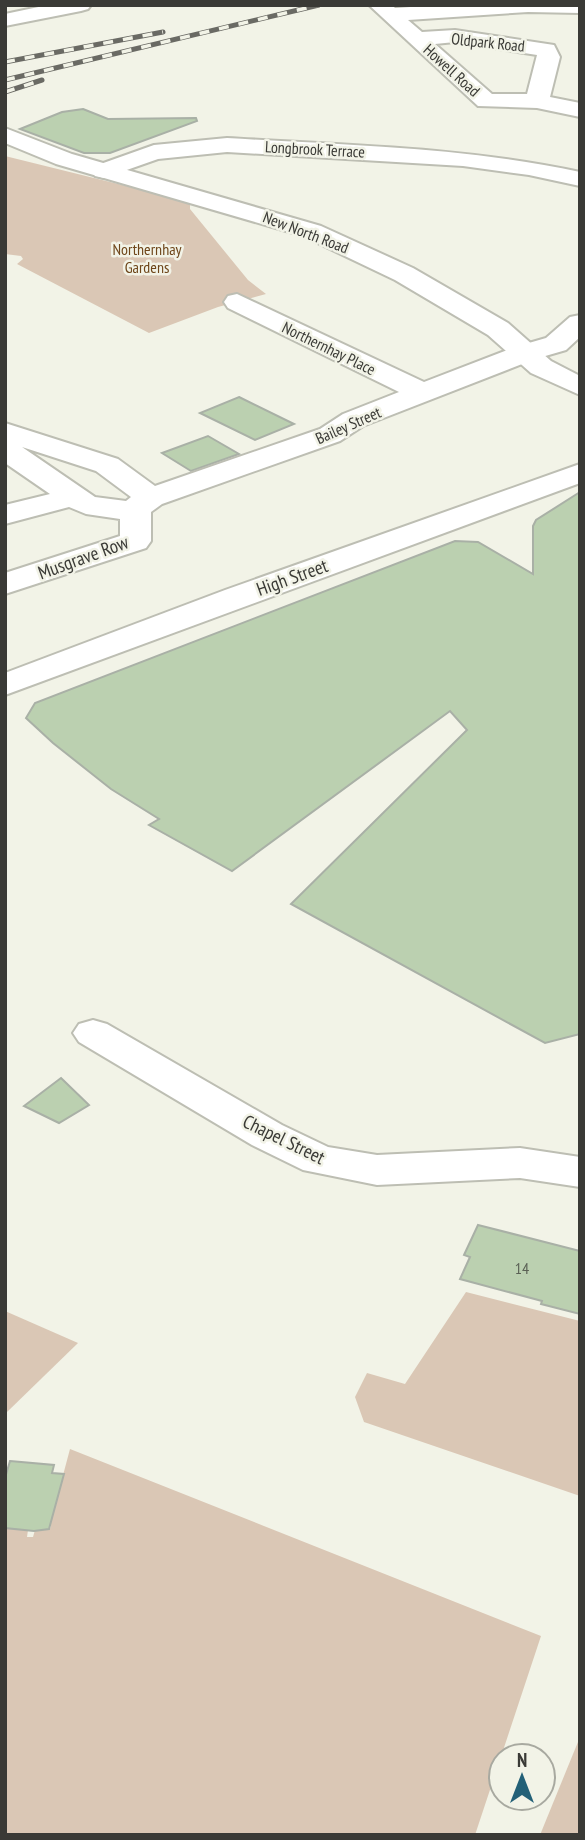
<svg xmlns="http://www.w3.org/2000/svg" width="585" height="1840" font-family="'PT Sans Narrow',sans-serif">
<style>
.green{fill:#dac7b5}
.building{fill:#bbd0b0;stroke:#a9b0a6;stroke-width:2}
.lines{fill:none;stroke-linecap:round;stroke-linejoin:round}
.street-casing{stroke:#bdbeb3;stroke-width:4}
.secondary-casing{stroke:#bdbeb3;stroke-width:4}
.street{fill:#fff;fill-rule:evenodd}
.secondary{fill:#fff;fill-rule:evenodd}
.rail-casing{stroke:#6a6a64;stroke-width:5}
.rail{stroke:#f2f3e7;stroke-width:3.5;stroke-dasharray:10;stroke-linecap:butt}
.labels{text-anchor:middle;stroke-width:5;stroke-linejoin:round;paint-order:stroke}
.far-street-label{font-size:16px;fill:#3a3a36;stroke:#f2f3e7}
.far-park-label{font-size:16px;fill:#6e461a;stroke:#f2f3e7}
.number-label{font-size:16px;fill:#5a6054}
.street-label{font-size:19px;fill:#3a3a36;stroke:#f2f3e7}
</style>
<rect width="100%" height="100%" fill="#f2f3e7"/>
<!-- green -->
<g class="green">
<path d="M5,156l190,47 -5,2v4l58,71 18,14 -48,13 -69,26 -132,-69 6,-5 -2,-3 -16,-2z"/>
<path d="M466,1292l114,29v175l-216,-74 -9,-25 12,-24 38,11z"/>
<path d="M5,1311l73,32 -72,70h-1z"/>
<path d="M70,1449l471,187 -66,199h-470v-307l23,2 -1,7h6l2,-7 15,-1 1,-4 -9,-2 20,-44z"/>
<path d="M580,1737v98h-40z"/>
</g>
<!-- building -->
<g class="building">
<path d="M83,109l25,10 88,-1 1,3 -87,32h-26l-64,-24 42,-17z"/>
<path d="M239,397l55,27 -39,16 -55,-27z"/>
<path d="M208,436l31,18 -48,17 -29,-18z"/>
<path d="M580,492v542l-35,9 -254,-139 176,-174 -17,-19 -218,160 -83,-46 10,-6 -48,-30 -58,-46 -27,-25 9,-15 420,-162 23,1 55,32v-48l3,-6z"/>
<path d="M61,1078l28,27 -30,18 -35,-17z"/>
<path d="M478,1225l102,26v63l-39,-10 1,-3 -82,-22 10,-22 -6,-2z"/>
<path d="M10,1461l44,4 -2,8 12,1 -15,55 -15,2 -29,-3v-50z"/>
</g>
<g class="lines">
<defs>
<g id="street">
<path d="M48,5h43l-3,4 -7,2 -76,15v-12z"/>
<path d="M369,5h23l3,3 46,-3h139v8l-52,-1 -120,8 14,12 33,-2 99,15 6,12 -10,40 30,6v14l-43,-9 -59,-2zM455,42l82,13 -10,39h-35l-57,-50z"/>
<path d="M227,138c118,7 237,9 353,34v14l-51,-11 -66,-9 -236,-14 -69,7 -54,19 -9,-2 -3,-5 3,-5 59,-21z"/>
<path d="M237,294l187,88 91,-35 31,-9 24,-21 10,-2v22l-14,13 -31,9 -172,67 -23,15 -178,63 -11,8v29l-5,7 -141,46v-21l115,-37v-17l-34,-5 -17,-7 -64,17v-19l45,-11 -45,-31v-40l113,36 37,27 165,-57 23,-15 56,-22 -171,-84 -4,-6 4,-6zM22,447l74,24 35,26 -5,4 -31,-4z"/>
<path d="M580,464v19l-575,212v-22l220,-83z"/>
<path d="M93,1020l14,4 175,101 46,22 49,8 143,-7 60,9v30l-60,-9 -143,7 -74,-15 -51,-25 -173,-103 -6,-9 6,-9z"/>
</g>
<path id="secondary" d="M5,128l67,26 249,72 92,42 95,55 43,38 29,15v19l-49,-22 -43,-38 -93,-55 -92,-44 -247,-72 -51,-21z"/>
</defs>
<!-- street casing -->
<use href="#street" class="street-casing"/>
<!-- secondary casing -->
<use href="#secondary" class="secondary-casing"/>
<!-- street -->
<use href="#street" class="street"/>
<!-- secondary -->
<use href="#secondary" class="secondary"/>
<defs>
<g id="rail">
<path d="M5,62l158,-30"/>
<path d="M5,80l314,-75"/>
<path d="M5,92l37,-12"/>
</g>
</defs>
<!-- rail casing -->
<use href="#rail" class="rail-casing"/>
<!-- rail -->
<use href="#rail" class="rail"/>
</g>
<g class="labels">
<!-- far-street labels -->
<g class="far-street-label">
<text transform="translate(488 42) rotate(6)" y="6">Oldpark Road</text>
<text transform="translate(452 70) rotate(42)" y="6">Howell Road</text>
<text transform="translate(315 149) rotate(3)" y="6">Longbrook Terrace</text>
<text transform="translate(306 232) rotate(21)" y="6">New North Road</text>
<text transform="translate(329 348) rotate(26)" y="6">Northernhay Place</text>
<text transform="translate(348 425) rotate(-24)" y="6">Bailey Street</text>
</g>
<!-- far-park labels -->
<g class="far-park-label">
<text x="147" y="255">Northernhay<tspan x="147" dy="18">Gardens</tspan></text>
</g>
<!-- number labels -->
<g class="number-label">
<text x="522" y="1274">14</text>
</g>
<!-- street labels -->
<g class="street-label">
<text transform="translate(83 557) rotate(-20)" y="7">Musgrave Row</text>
<text transform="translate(292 577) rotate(-20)" y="7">High Street</text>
<text transform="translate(284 1139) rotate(26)" y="7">Chapel Street</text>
</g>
</g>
<!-- border -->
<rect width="585" height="1840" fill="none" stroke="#3a3a36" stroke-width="14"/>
<!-- north arrow -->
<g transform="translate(522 1777)"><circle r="33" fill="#f2f3e7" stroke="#a8a9a0" stroke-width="2"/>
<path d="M0-5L12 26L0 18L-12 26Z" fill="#236077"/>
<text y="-10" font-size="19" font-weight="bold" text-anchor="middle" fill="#3a3a36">N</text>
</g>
</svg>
